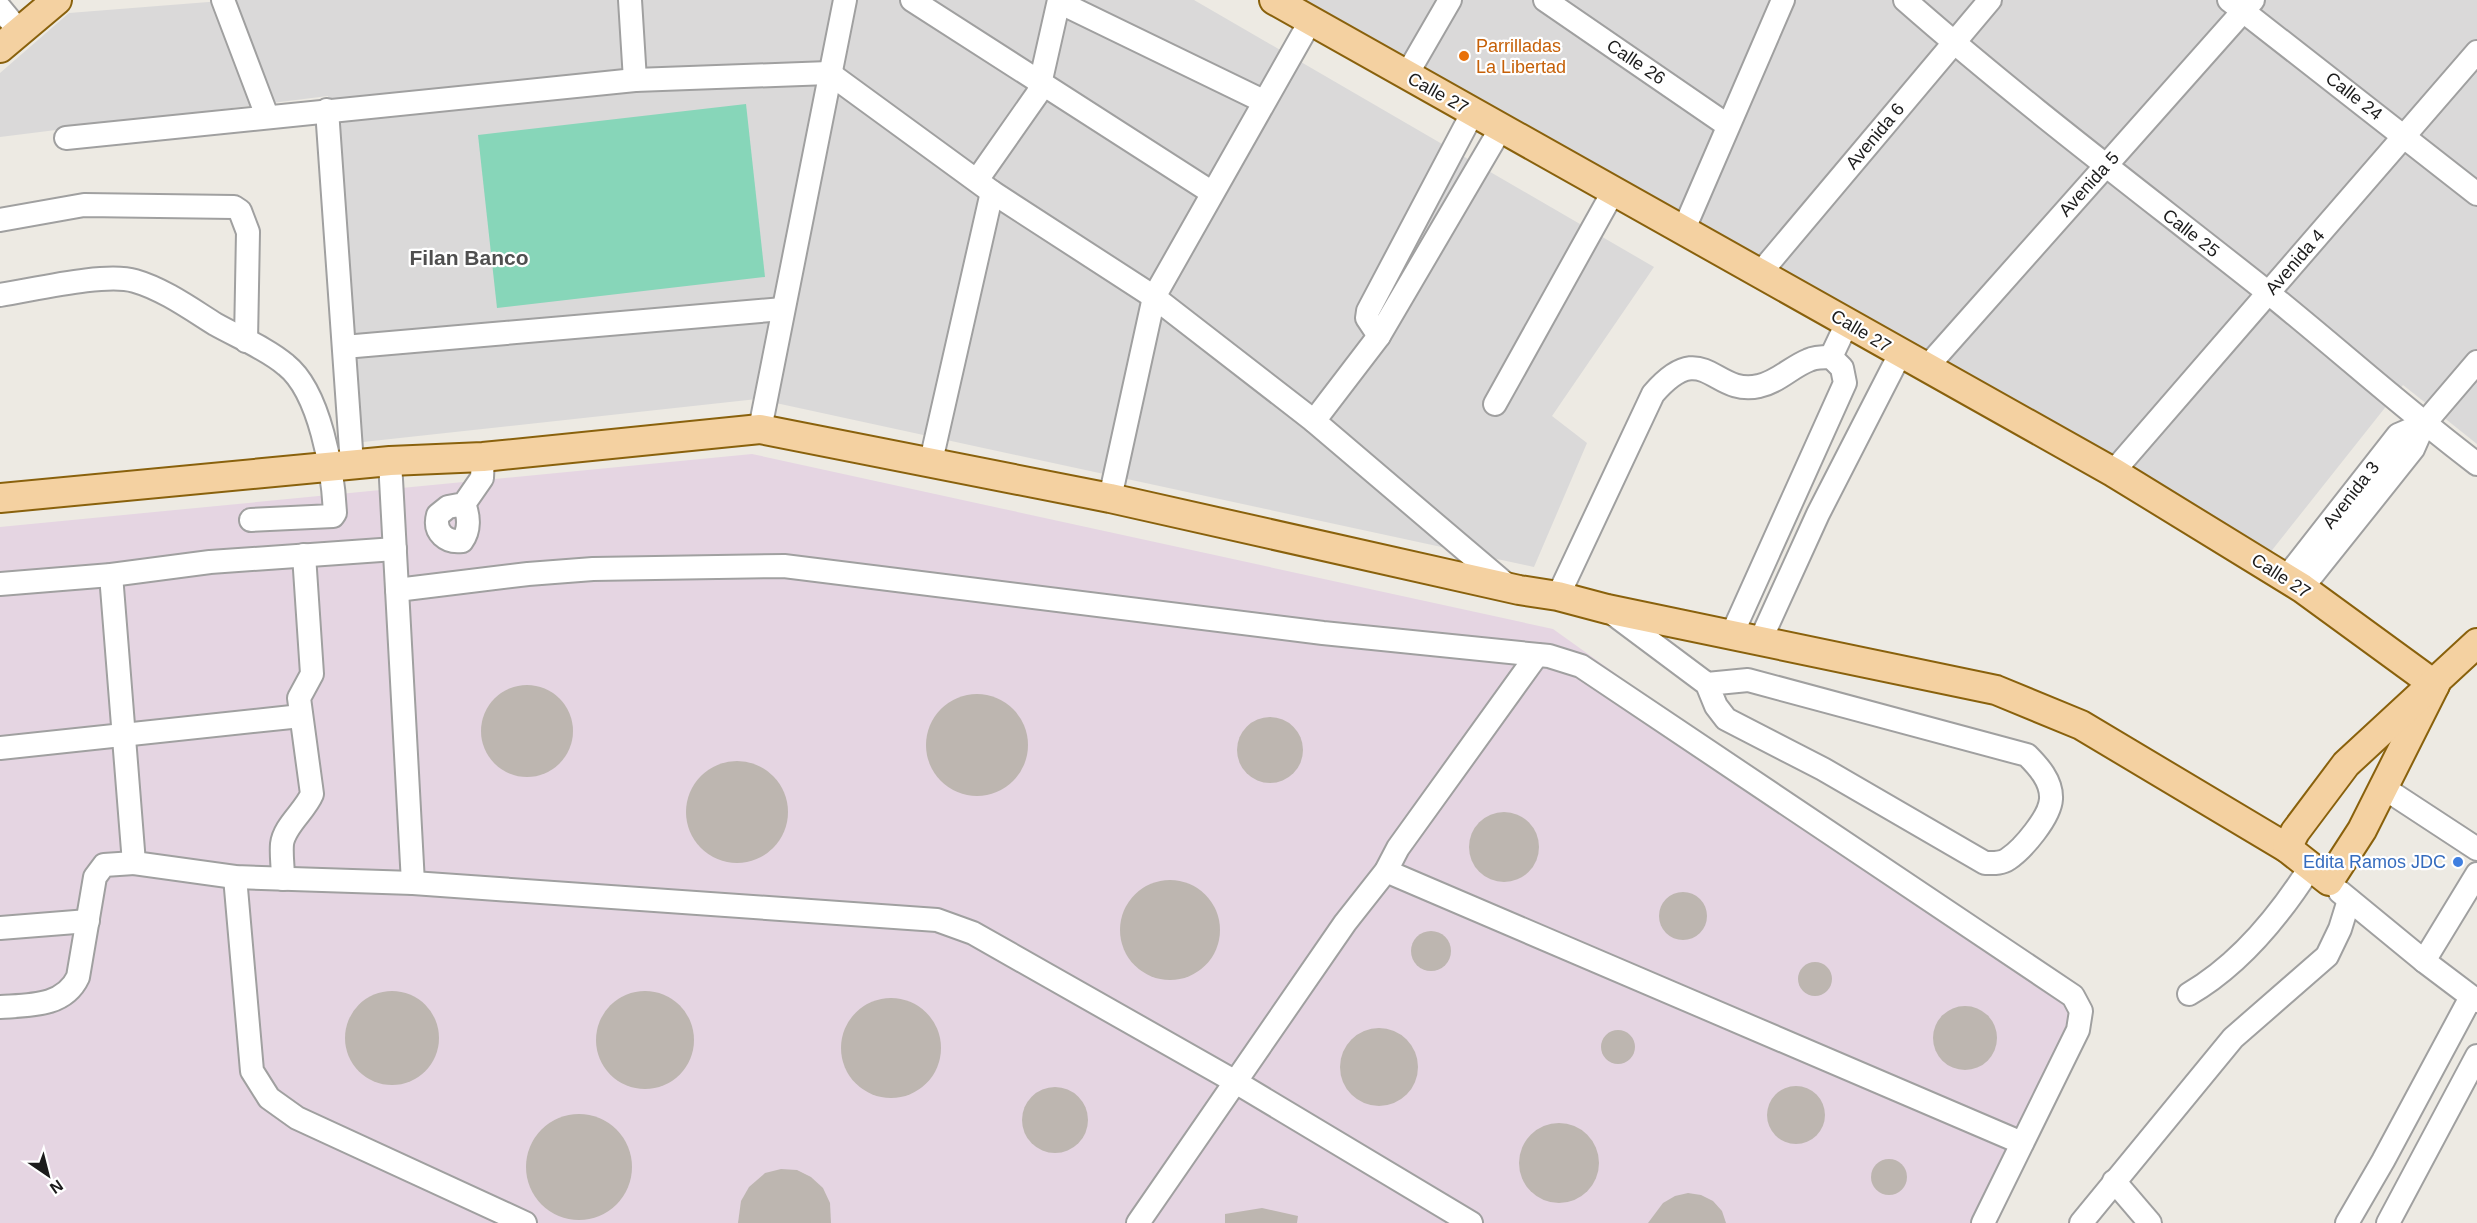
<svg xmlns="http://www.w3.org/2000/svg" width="2477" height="1223" font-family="Arial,sans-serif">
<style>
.residential{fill:#dad9d9}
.industrial{fill:#e5d5e2}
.pitch{fill:#87d6b9}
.building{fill:#bdb6b0}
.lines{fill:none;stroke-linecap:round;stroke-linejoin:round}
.minor-casing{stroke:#a0a0a0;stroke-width:26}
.major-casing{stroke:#89610c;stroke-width:32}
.minor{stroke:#fff;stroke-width:22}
.major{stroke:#f4d1a1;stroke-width:28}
.food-dot{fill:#e8710a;stroke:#fff;stroke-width:2}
.shop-dot{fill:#3f7fe0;stroke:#fff;stroke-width:2}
.labels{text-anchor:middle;stroke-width:4.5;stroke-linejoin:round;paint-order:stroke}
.food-label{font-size:18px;fill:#c56008;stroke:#fff;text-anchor:start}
.street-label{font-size:18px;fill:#1c1c1c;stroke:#fff}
.shop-label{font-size:18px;fill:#366cbe;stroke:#fff;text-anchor:end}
.quarter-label{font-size:21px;font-weight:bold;fill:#4f4f4f;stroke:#fff}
</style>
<rect width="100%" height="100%" fill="#edeae3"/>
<!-- residential -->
<g class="residential">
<path d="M234,0h960l460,267 -102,149 35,27 -53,124 -777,-168 -394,43 -35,-346 -328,41v-64l69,-60z"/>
<path d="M1294,0h1183v444l-74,-59 -134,169z"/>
</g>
<!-- industrial -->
<path class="industrial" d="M752,454l801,175 525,375 -107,219h-1971v-696z"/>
<!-- pitch -->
<path class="pitch" d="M746,104l19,173 -268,31 -19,-173z"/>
<!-- building -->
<g class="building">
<circle cx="527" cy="731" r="46"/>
<circle cx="977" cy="745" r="51"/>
<circle cx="1270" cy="750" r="33"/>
<circle cx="737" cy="812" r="51"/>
<circle cx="1504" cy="847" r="35"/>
<circle cx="1170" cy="930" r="50"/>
<circle cx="1683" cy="916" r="24"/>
<circle cx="1431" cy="951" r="20"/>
<circle cx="1815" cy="979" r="17"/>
<circle cx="392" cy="1038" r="47"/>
<circle cx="645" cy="1040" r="49"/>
<circle cx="891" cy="1048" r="50"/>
<circle cx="1965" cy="1038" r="32"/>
<circle cx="1379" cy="1067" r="39"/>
<circle cx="1618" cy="1047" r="17"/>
<circle cx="1796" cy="1115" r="29"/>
<circle cx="1055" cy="1120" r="33"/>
<circle cx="579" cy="1167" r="53"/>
<circle cx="1559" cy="1163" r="40"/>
<circle cx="1889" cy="1177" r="18"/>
<path d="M781,1169l16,1 14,7 12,11 7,15 1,20h-93l3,-22 8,-14 16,-14z"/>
<path d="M1688,1193l13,2 12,6 9,10 4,12h-78l15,-20 12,-7z"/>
<path d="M1262,1208l36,8 -1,7h-72v-9z"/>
</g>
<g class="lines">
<defs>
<g id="minor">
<path d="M223,0l44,116"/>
<path d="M630,0l5,80"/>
<path d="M912,0l299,192"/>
<path d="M1545,0l182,125"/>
<path d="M1905,0c116,102 240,195 361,291 71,57 138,118 211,173"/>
<path d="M2229,0l248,194"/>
<path d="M1059,2l204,99"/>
<path d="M0,8l19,23"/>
<path d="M1406,76l44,-76"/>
<path d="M327,110l25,354"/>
<path d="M66,138l569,-58 194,-7 163,119 162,105 160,124 195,166"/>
<path d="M977,180l61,-87 21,-93"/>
<path d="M0,220l84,-15 150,2 6,4 8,21 -2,109"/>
<path d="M1684,229l99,-229"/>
<path d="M1761,272l229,-272"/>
<path d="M0,295c33,-5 105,-23 135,-14 28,8 56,28 80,43 23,13 51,24 71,41 34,27 47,106 49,148l-2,3 -82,4"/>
<path d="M1379,336l-12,-18 1,-7 105,-199"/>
<path d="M344,347l439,-38"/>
<path d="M1926,368l327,-368"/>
<path d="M1495,404l118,-212"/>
<path d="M1314,421l65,-85 122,-208"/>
<path d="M760,429l85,-429"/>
<path d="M390,461l23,422"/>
<path d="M931,461l61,-269"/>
<path d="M2113,472l364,-420"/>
<path d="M1110,498l44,-201 157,-277"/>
<path d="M464,504c5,12 6,26 -2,37 -15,2 -29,-8 -24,-26l10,-8 16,-3 18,-26 1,-21"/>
<path d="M111,575l23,288 101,14 178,6 524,37 36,13 261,148 237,142"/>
<path d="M2286,578l112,-143 26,-11"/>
<path d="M0,584l111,-9 99,-13 185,-13"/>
<path d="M2302,588l111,-139 11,-25 53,-62"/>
<path d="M397,590l131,-16 65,-5 191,-3 539,67 226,23 32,10 492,330 8,15 -3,19 -95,193"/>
<path d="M1558,596l95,-202c51,-59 60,3 106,-8 19,-4 32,-19 50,-26 6,-3 15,-3 22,-3"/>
<path d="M1608,610l99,74 9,22 10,13 97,50 162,94c8,0 16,1 23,-4 15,-10 42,-42 43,-60 1,-18 -13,-33 -24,-44l-279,-75 -41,4"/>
<path d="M1732,634l113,-251 -3,-15 -11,-11 16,-34"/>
<path d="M1761,639l57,-125 82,-160"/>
<path d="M0,748l301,-32"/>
<path d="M2384,788l93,61"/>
<path d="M1386,871l636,272"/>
<path d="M235,877l17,194 17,27 28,20 228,105"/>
<path d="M283,879c0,-12 -2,-24 -1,-35 2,-18 23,-33 30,-50l-13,-96 13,-24 -8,-119"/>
<path d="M2340,892l84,69 53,40"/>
<path d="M0,928l88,-7"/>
<path d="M2424,961l53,-87"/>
<path d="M2189,994c52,-30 91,-79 122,-128"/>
<path d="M0,1007c29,-2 64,0 78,-30l17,-100 9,-12 30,-2"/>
<path d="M2114,1181l36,42"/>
<path d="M1138,1223l207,-300 41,-52 12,-23 139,-193"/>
<path d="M2081,1223l152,-185 94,-82 13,-27 9,-29"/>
<path d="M2347,1223l36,-62 88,-164"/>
<path d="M2388,1223l89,-167"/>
</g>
<g id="major">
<path d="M1274,0l839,472 189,116 133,97"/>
<path d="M0,48l57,-48"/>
<path d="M0,498l390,-37 93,-4 277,-28 350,69 409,92 39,6 49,13 389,81 85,35 206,123 42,33 33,-51 73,-145"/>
<path d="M2287,848l8,-16 51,-68 131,-121"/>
</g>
</defs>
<!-- minor casing -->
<use href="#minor" class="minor-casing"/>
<!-- major casing -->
<use href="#major" class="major-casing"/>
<!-- minor -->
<use href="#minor" class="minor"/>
<!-- major -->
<use href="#major" class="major"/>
</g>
<!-- markers -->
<circle class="food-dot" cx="1464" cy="56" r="6"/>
<circle class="shop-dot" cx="2458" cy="862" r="6"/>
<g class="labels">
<!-- food labels -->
<g class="food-label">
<text x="1476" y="52">Parrilladas<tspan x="1476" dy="21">La Libertad</tspan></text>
</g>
<!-- street labels -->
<g class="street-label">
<text transform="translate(1636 62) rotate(34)" y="6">Calle 26</text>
<text transform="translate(1438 93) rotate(29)" y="6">Calle 27</text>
<text transform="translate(2354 96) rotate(38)" y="6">Calle 24</text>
<text transform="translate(1875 136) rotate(-50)" y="6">Avenida 6</text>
<text transform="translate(2089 184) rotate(-48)" y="6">Avenida 5</text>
<text transform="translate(2191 233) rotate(38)" y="6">Calle 25</text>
<text transform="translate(2295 262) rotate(-49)" y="6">Avenida 4</text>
<text transform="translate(1861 331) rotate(31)" y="6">Calle 27</text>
<text transform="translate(2351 495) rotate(-52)" y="6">Avenida 3</text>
<text transform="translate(2281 576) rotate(33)" y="6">Calle 27</text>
</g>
<!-- shop labels -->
<g class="shop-label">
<text x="2446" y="868">Edita Ramos JDC</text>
</g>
<!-- quarter labels -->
<g class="quarter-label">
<text x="469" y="265">Filan Banco</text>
</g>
</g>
<!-- north arrow -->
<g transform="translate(48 1175) rotate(145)" stroke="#ffffff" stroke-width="4.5" paint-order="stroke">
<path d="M0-4.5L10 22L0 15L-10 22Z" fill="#1c1c1c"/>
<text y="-9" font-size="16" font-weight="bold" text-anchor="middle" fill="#1c1c1c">N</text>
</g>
</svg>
